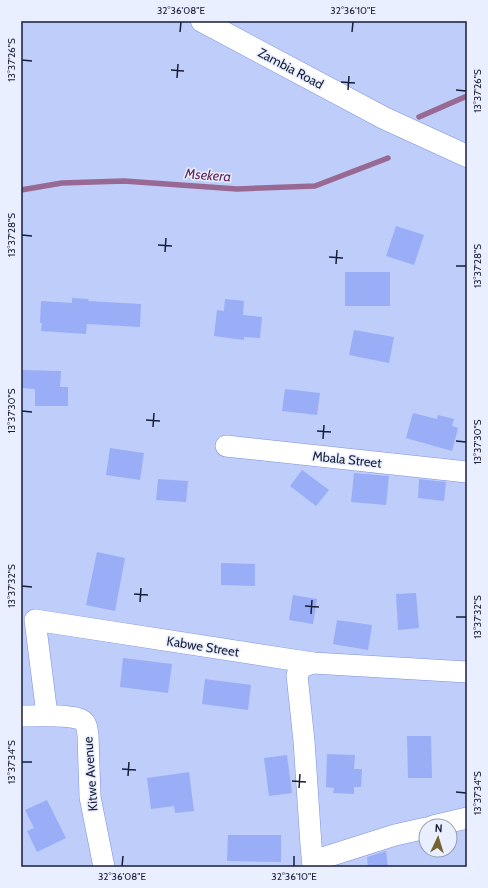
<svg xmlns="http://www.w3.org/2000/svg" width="488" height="888" font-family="Cabin,sans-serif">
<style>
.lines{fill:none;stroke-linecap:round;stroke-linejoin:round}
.stream{stroke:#986992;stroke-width:5.5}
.building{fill:#99aef7}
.minor-casing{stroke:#7f92da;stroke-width:22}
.tertiary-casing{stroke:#7f92da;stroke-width:23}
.minor{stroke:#fff;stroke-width:21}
.tertiary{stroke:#fff;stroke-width:22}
.ticks{fill:none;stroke:#171e3a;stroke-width:1.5}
.labels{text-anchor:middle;stroke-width:3;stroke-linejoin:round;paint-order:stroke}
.street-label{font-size:13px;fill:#171e3a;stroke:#eaefff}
.water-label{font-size:14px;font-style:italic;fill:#62265c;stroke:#eaefff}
.neatline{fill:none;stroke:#171e3a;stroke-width:1.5}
.ticks-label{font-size:10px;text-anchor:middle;fill:#171e3a}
</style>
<rect width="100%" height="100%" fill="#bfcdfb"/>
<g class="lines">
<!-- stream -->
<g class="stream">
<path d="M419,117l48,-21"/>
<path d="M21,190l41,-7 62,-2 113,8 78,-3 73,-28"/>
</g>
</g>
<!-- building -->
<g class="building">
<path d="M396,226l28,9 -10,30 -28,-9z"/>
<rect x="345" y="272" width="45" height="34"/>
<path d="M72,298l17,1 -1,2 53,3 -1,23 -53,-3 -1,10 -45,-3 1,-8h-2l1,-22 31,2z"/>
<path d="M225,299l19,2 -1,14 19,2 -2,21 -16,-1v3l-30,-4 3,-26 7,1z"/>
<path d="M354,330l40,7 -5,26 -40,-8z"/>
<path d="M21,370l40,1 -1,16h8v19h-33v-17l-14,-1z"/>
<path d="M285,389l35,4 -3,22 -35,-4z"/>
<path d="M413,413l24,6 1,-4 16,4 -2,7 6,2 -6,23 -46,-13z"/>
<path d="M110,448l34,5 -4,27 -34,-5z"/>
<path d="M302,470l27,20 -13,16 -26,-20z"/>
<path d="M354,473l35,3 -3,29 -35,-3z"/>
<path d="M158,479l30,2 -2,21 -30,-2z"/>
<path d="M419,479l27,3 -2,19 -26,-3z"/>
<path d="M97,552l28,6 -10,53 -29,-6z"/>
<path d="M221,563l34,1v22l-34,-1z"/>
<path d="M416,593l3,35 -21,2 -2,-36z"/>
<path d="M293,595l24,4 -4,25 -24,-4z"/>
<path d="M337,620l35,5 -4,25 -35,-6z"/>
<path d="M123,658l49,6 -4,29 -48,-6z"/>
<path d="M205,679l46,6 -3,25 -46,-6z"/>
<path d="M407,736h24l1,42h-24z"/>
<path d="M327,754l28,1 -1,14h8l-1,18h-7v7l-21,-1 1,-5 -8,-1z"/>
<path d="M287,755l5,38 -23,3 -5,-38z"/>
<path d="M189,772l5,39 -19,2 -1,-7 -23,3 -4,-31z"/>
<path d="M47,800l19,38 -29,14 -10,-21 7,-3 -9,-18z"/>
<path d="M228,835h53v27l-54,-1z"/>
<path d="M386,851l2,16h-20l-1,-10z"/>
</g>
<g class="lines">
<defs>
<g id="minor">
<path d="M226,446l241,26"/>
<path d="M313,663l-11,4 -5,8 7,66 7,104 2,22"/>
<path d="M47,715l-12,-95 278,43 154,9"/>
<path d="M21,716c12,0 53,-2 62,5 4,3 4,9 5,14l2,62 14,70"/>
<path d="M433,826l34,-8"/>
<path d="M313,861l82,-26 31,-7"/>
</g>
<path id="tertiary" d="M202,21l182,97 83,38"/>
</defs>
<!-- minor casing -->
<use href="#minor" class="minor-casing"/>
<!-- tertiary casing -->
<use href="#tertiary" class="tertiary-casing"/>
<!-- minor -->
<use href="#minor" class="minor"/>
<!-- tertiary -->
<use href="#tertiary" class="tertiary"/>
</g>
<!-- ticks -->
<path class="ticks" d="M180,32l1,-10M352,32l1,-10M22,60l10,1M171,70l13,1M177,78l1,-14M341,82l14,1M348,90l1,-14M456,90l10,1M22,235l10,1M158,245l14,1M165,252l1,-14M329,257l14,1M336,264l1,-14M456,266h10M22,411l10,1M146,420l14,1M153,427l1,-14M317,431l14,1M323,439l1,-14M456,441l10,1M22,586l10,1M134,594l14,1M140,602l1,-14M305,606l14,1M311,614l1,-14M456,617h10M22,762h10M122,769l14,1M128,776l1,-14M292,781l14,1M299,788l1,-14M456,792l10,1M122,866l1,-10M294,866v-10"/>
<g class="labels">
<!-- street labels -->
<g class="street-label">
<text transform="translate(291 68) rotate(28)" y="5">Zambia Road</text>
<text transform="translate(347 459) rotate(6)" y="5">Mbala Street</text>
<text transform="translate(203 646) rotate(9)" y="5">Kabwe Street</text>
<text transform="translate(90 774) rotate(-94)" y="5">Kitwe Avenue</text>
</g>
<!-- water labels -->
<g class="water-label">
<text transform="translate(208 175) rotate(4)" y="5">Msekera</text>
</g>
</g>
<!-- border -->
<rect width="488" height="888" fill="none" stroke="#eaefff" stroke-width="44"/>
<!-- north arrow -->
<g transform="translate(438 838) rotate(4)"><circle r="19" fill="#eaefff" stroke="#969bb0"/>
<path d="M0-3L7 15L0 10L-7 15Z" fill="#746331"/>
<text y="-6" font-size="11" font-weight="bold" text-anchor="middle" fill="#171e3a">N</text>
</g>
<rect x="22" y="22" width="444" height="844" class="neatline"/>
<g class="ticks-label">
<text x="181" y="14">32°36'08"E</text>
<text x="353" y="14">32°36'10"E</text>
<text transform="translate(11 60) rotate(-90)" y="4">13°37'26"S</text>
<text transform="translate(477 91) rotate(-90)" y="4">13°37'26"S</text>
<text transform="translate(11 235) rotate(-90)" y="4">13°37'28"S</text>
<text transform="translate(477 266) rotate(-90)" y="4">13°37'28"S</text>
<text transform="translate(11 411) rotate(-90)" y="4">13°37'30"S</text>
<text transform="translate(477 442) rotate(-90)" y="4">13°37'30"S</text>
<text transform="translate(11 586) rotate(-90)" y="4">13°37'32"S</text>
<text transform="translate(477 617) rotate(-90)" y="4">13°37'32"S</text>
<text transform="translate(11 762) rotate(-90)" y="4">13°37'34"S</text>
<text transform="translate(477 793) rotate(-90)" y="4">13°37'34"S</text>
<text x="122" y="880">32°36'08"E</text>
<text x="294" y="880">32°36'10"E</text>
</g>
</svg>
